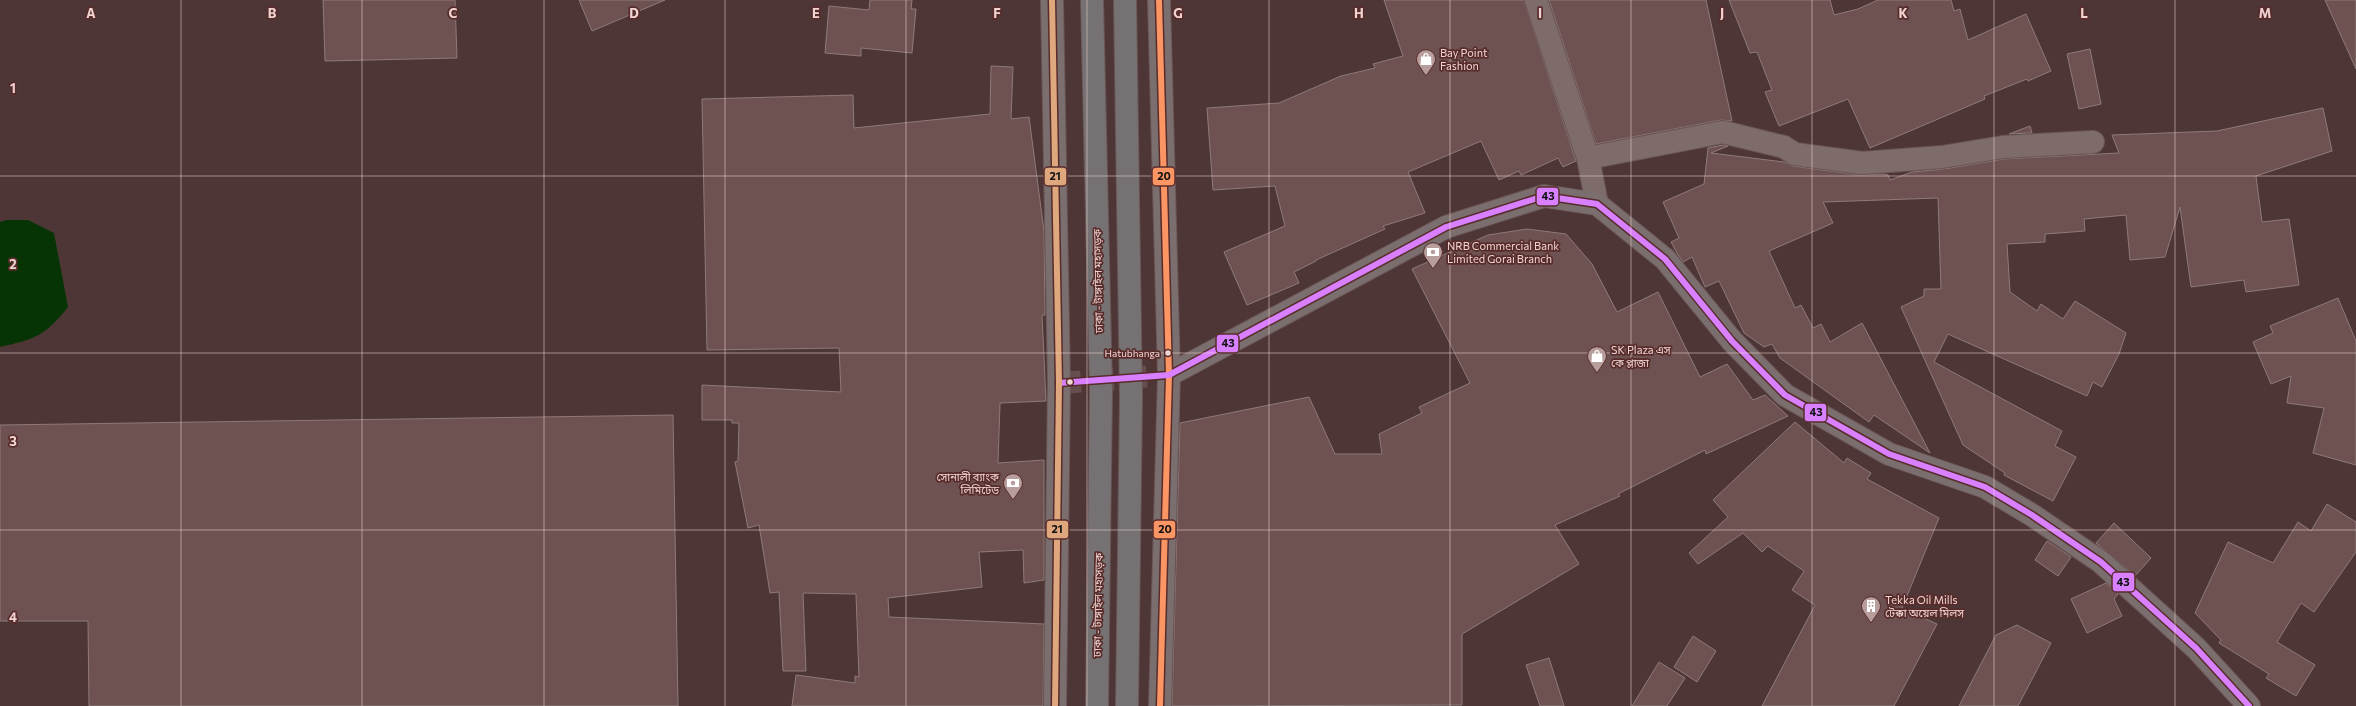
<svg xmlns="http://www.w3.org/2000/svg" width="2356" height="706" font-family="Commissioner,'Noto Sans Bengali',sans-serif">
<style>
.water{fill:#073405}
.building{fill:#6e5252;stroke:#8e7a79}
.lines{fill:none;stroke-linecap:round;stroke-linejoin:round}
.secondary-tunnel{stroke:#664e4d;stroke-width:22;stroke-dasharray:22 11;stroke-linecap:butt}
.minor-casing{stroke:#6b5556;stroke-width:24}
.secondary-casing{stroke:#6b5556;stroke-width:24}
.trunk-casing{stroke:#6b5556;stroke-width:24}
.minor{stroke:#7e6c6b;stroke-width:22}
.secondary{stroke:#7b6e6e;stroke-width:22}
.trunk{stroke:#767273;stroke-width:22}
.bus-1-casing{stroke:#582c2b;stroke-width:9}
.bus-2-casing{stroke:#582c2b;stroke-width:9}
.bus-3-casing{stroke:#582c2b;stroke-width:9}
.bus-1{stroke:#fb9564;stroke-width:6}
.bus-2{stroke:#d880ff;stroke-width:6}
.bus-3{stroke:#dfa77e;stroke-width:6}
.grid{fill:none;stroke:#f0d4d2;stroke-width:1;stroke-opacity:0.55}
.bus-dot{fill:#f0d4d2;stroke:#582c2b;stroke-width:1.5}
.labels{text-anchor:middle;stroke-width:3.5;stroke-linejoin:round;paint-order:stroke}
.bus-label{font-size:10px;fill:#f0d4d2;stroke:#582c2b;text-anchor:end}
.poi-label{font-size:11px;fill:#f0d4d2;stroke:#582c2b;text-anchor:start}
.street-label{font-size:11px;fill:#f0d4d2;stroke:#582c2b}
.grid-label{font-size:13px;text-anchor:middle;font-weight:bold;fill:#f0d4d2;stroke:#582c2b;stroke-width:3.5;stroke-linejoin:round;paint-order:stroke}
.line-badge{stroke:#582c2b;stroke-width:1.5}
.pale-badge-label{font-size:11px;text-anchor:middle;font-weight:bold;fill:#111}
</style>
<rect width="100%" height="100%" fill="#4e3636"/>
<!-- water -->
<path class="water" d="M6,220h22l26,13 14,74c-23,29 -33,32 -68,40v-125z"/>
<!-- building -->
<g class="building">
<path d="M323,0h132l2,58 -132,3z"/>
<path d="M579,0h86l-73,31z"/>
<path d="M870,0h42l-1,9h5l-4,44 -51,-5v8l-36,-3 4,-47 40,4z"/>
<path d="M1384,0h140l52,161 -13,6 -5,-9 -37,17 -2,-4 -20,9 -18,-39 -73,31 17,41 -42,13 2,3 -69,31v1l-22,11 5,11 -52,22 -23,-53 61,-26 -10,-40 -62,4 -6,-82 72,-5 62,-27 34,-8 -2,-4 30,-8z"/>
<path d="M1549,0h157l26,121 -11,-1 -125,24z"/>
<path d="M1729,0h101l4,15 24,-6 20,-9h73l3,11 6,-2 8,31 58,-26 25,57 -23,10 -1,-2 -43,17 1,3 -115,49 -22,-49 -69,27 -14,-34 7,-2 -15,-38 -7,1z"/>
<path d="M2325,0h31v69z"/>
<path d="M2090,49l11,55 -22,5 -12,-55z"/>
<path d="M991,66l22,1 -2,52 18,-2 15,114 1,84h-3l4,86 -46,2 -2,60 46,-3v120l-20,3 -1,-33 -44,2 3,35 -94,11 1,19 155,7 -1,82h-251l4,-31 59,8v-7l4,1 -3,-83 -53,-1 3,78h-23l-4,-79 -9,1 -11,-68 -11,3 -13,-66 3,-1 1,-38h-7v-3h-30v-35l139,7 -2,-44 -132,2 -5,-251 151,-4 1,33 136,-14z"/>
<path d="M2323,108l9,43 -76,25 6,46 27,-3 10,66 -53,7 -2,-12 -53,7 -11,-80 -15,50 -35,3 -4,-45 -42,4 1,12 -40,3v8l-38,2 3,48 27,19 4,-7 22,15 12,-18 51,32 -7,21 -17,33 -9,-5 -6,14 -139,-62 -14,28 128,69 -7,15 21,11 -23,44 -49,-26 1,-2 -42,-28 -62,-138 23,-11v-7h17l-3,-91 -115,4 10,21 -64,28 26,57 6,-3 12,23 8,-4 9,18 32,-19 68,130 -56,-38 -5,7 -89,-64 -8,-14 -8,3 -20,-14 -25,-52 -14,6 -13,-30 -9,5 -5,-7 -7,-13 8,-4 -16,-36 41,-18 4,-36 15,-3 5,1 -17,7 73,9 9,4 67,9 23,-1 5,1 2,5 22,-8 32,-3 60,-10 115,-6 -7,-18 105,-4z"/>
<path d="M2030,126l2,7 -23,1z"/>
<path d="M1527,229l39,5 26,30 25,48 41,-20 42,85 27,-13 26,36 12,-5 23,21 -82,38 -1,-4 -87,44 2,2 -65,29 24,39 -117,70v71l-290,1 8,-283 129,-26 26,57h47l-3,-20 43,-21 -3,-6 51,-24 -58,-114 76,-34z"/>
<path d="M2338,298l18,43v124l-43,-12 11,-45 -37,-5 4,-27 -20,8 -18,-42 20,-9 -3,-7z"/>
<path d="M673,415l5,291h-589l-1,-85h-88v-196z"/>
<path d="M1795,422l49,41 3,-5 24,15 -4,6 72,39 -37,90 35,16 -43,82h-132l53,-101 -23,-15 12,-19 -36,-25 -6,6 -19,-19 -45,31 -9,-11 39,-36 -15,-17z"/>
<path d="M2327,504l29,18v30l-42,60 -13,-9 -24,39 38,23 -19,31 -30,-18 3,-4 -50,-31 2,-3 -26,-27 33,-71 45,21 25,-41 13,9z"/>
<path d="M2114,523l37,35 -16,18 -39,-33z"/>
<path d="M2047,541l24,16 -13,19 -23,-16z"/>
<path d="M2106,583l12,11 -4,5 8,17 -35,17 -16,-34z"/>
<path d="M2017,625l34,18 -33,63h-59l37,-71z"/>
<path d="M1693,636l23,15 -19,31 -23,-15z"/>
<path d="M1549,658l15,48h-24l-14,-41z"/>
<path d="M1659,662l26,16 -18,28h-35z"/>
</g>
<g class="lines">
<!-- secondary-tunnel -->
<path class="secondary-tunnel" d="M1059,383l110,-8"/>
<defs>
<g id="minor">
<path d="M1536,0l52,158 9,46"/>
<path d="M1588,158l135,-26 61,15 11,7 67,9 80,-6 61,-10 90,-5"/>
</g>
<g id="secondary">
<path d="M1052,0l7,383 -4,323"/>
<path d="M1159,0l10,375 -9,331"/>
<path d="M1169,375l277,-148 98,-31 53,8 68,55 67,82 53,54 104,59 96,33 47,28 69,47 95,86 53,58"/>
</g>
<g id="trunk">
<path d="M1092,0l9,390 -4,316"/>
<path d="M1125,0l6,398 -4,308"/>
</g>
</defs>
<!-- minor casing -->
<use href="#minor" class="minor-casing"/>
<!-- secondary casing -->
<use href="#secondary" class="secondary-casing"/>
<!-- trunk casing -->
<use href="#trunk" class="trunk-casing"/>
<!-- minor -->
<use href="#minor" class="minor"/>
<!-- secondary -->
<use href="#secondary" class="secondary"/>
<!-- trunk -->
<use href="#trunk" class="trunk"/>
<defs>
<path id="bus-1" d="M1159,0l10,375 -9,331"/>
<path id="bus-2" d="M1059,383l110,-8 277,-148 98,-31 53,8 68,55 67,82 53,54 104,59 96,33 47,28 69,47 95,86 53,58"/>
<path id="bus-3" d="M1052,0l7,383 -4,323"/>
</defs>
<!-- bus-1 casing -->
<use href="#bus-1" class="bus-1-casing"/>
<!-- bus-2 casing -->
<use href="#bus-2" class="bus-2-casing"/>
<!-- bus-3 casing -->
<use href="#bus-3" class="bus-3-casing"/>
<!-- bus-1 -->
<use href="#bus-1" class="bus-1"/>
<!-- bus-2 -->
<use href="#bus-2" class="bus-2"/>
<!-- bus-3 -->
<use href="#bus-3" class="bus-3"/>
</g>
<!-- grid -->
<path class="grid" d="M181,0v706M362,0v706M544,0v706M725,0v706M906,0v706M1087,0v706M1269,0v706M1450,0v706M1631,0v706M1812,0v706M1994,0v706M2175,0v706M0,176h2356M0,353h2356M0,530h2356"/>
<!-- icons -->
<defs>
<symbol id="shop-pin" viewBox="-11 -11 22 30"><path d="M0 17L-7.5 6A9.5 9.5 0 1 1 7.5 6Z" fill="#b79d9b" stroke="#582c2b"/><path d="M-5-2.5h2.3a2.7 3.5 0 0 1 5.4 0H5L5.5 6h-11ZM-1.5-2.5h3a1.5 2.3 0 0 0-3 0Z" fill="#fff"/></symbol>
<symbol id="bank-pin" viewBox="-11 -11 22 30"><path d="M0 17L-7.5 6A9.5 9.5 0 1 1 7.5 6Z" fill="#b79d9b" stroke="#582c2b"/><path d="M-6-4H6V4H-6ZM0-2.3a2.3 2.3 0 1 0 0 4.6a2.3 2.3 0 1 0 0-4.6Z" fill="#fff"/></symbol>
<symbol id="building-pin" viewBox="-11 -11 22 30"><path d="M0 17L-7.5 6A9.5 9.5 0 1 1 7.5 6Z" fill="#b79d9b" stroke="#582c2b"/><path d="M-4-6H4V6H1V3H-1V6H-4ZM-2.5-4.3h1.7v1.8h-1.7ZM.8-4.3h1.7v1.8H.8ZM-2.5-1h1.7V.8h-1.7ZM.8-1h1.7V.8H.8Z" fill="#fff"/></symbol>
</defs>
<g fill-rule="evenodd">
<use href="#shop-pin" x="1415" y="48" width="22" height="30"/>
<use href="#bank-pin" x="1422" y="241" width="22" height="30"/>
<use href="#shop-pin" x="1586" y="345" width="22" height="30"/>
<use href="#bank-pin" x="1002" y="472" width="22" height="30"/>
<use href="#building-pin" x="1860" y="595" width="22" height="30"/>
</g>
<!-- markers -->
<g class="bus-dot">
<circle cx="1168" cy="353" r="3.5"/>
<circle cx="1070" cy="382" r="3.5"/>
</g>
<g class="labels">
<!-- bus labels -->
<g class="bus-label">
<text x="1160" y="357">Hatubhanga</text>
</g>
<!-- poi labels -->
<g class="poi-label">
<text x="1440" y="57">Bay Point<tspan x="1440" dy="13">Fashion</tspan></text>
<text x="1447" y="250">NRB Commercial Bank<tspan x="1447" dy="13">Limited Gorai Branch</tspan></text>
<text x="1611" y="354">SK Plaza এস<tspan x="1611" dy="13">কে প্লাজা</tspan></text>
<text x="999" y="481" text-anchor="end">সোনালী ব্যাংক<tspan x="999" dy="13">লিমিটেড</tspan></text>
<text x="1885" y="604">Tekka Oil Mills<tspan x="1885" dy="13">টেক্কা অয়েল মিলস</tspan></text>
</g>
<!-- street labels -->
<g class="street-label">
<text transform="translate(1098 281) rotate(-91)" y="4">ঢাকা - টাঙ্গাইল মহাসড়ক</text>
<text transform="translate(1098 605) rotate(-89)" y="4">ঢাকা - টাঙ্গাইল মহাসড়ক</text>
</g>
</g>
<g class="grid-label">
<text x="91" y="18">A</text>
<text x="272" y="18">B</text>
<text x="453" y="18">C</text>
<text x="634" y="18">D</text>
<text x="816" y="18">E</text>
<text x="997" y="18">F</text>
<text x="1178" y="18">G</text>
<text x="1359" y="18">H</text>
<text x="1540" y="18">I</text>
<text x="1722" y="18">J</text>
<text x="1903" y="18">K</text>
<text x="2084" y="18">L</text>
<text x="2265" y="18">M</text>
<text x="13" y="93">1</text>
<text x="13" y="269">2</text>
<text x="13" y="446">3</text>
<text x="13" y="622">4</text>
</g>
<g class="line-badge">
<rect x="1044" y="167" width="23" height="19" rx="4" fill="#dfa77e"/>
<rect x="1152" y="167" width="23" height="19" rx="4" fill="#fb9564"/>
<rect x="1536" y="187" width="23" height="19" rx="4" fill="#d880ff"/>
<rect x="1216" y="334" width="23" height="19" rx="4" fill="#d880ff"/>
<rect x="1804" y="403" width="23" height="19" rx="4" fill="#d880ff"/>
<rect x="1046" y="520" width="23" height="19" rx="4" fill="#dfa77e"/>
<rect x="1153" y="520" width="23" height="19" rx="4" fill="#fb9564"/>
<rect x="2112" y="572" width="23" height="20" rx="4" fill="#d880ff"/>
</g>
<g class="pale-badge-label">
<text x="1055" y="180">21</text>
<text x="1164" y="180">20</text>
<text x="1548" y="200">43</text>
<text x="1228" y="347">43</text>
<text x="1816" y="416">43</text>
<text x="1057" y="533">21</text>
<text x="1165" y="533">20</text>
<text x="2123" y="586">43</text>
</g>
</svg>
